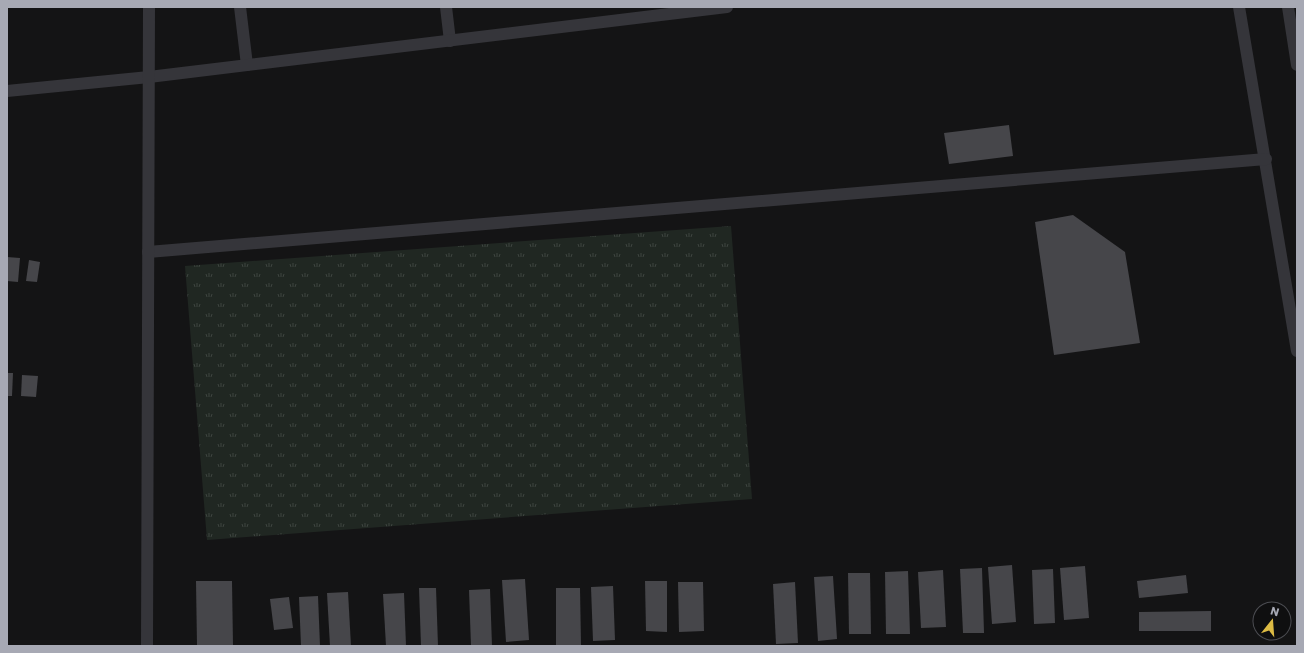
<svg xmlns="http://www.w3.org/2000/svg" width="1304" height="653" font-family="Poppins,sans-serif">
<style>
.grass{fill:url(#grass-tufts)}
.building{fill:#46464a}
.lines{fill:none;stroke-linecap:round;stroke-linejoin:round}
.lane{stroke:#35353a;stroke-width:12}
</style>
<defs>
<pattern id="grass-tufts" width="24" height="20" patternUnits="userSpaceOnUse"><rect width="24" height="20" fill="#202722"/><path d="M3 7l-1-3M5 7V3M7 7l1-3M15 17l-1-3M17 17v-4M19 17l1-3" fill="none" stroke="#3e4440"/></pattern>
</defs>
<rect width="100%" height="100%" fill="#141415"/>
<!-- grass -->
<path class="grass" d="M731,226l21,273 -545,41 -22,-274z"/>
<!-- building -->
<g class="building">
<path d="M1009,125l4,31 -64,8 -5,-31z"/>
<path d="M1073,215l52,37 15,91 -86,12 -19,-133z"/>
<path d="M7,257l13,1 -2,24 -11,-1z"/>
<path d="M29,260l11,2 -3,20 -11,-1z"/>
<path d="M7,373h6l-1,23h-5z"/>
<path d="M22,375l16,1 -2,21 -15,-1z"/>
<path d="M1012,565l4,57 -24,2 -4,-57z"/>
<path d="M1085,566l4,52 -25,2 -4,-52z"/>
<path d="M982,568l2,65h-21l-3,-64z"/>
<path d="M1053,569l2,54 -21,1 -2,-54z"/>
<path d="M943,570l3,57 -25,1 -3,-56z"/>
<path d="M908,571l2,63h-24l-1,-62z"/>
<path d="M848,573h22l1,61h-22z"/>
<path d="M1186,575l2,18 -49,5 -2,-17z"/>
<path d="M833,576l4,63 -19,2 -4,-64z"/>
<path d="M525,579l4,61 -23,2 -4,-62z"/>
<path d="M196,581h36l1,65h-36z"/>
<path d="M645,581h22v51l-21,-1z"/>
<path d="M678,582h25l1,49 -25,1z"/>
<path d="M795,582l3,61 -22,1 -3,-60z"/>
<path d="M613,586l2,54 -22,1 -2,-54z"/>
<path d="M419,588h17l2,58h-17z"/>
<path d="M556,588h24l1,57h-25z"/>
<path d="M490,589l2,57h-21l-2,-56z"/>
<path d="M348,592l3,54h-21l-3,-53z"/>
<path d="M404,593l2,53h-20l-3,-52z"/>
<path d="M318,596l2,50h-19l-2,-49z"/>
<path d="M289,597l4,31 -19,2 -4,-31z"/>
<path d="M1211,611v20h-72v-19z"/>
</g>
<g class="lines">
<!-- lane -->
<g class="lane">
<path d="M240,7l7,58"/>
<path d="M446,7l4,34"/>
<path d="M1239,7l58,344"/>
<path d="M1288,7l9,58"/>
<path d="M7,91l142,-14 578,-70"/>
<path d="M148,252l1118,-93"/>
<path d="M147,646l2,-639"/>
</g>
</g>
<!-- border -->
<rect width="1304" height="653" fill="none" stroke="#a7a9b4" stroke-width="16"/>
<!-- north arrow -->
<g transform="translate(1272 621) rotate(17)"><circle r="19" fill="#0f0f10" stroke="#4c4d52"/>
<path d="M0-3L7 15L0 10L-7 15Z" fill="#ddbb44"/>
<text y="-6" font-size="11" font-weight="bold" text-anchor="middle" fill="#a7a9b4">N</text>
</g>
</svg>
